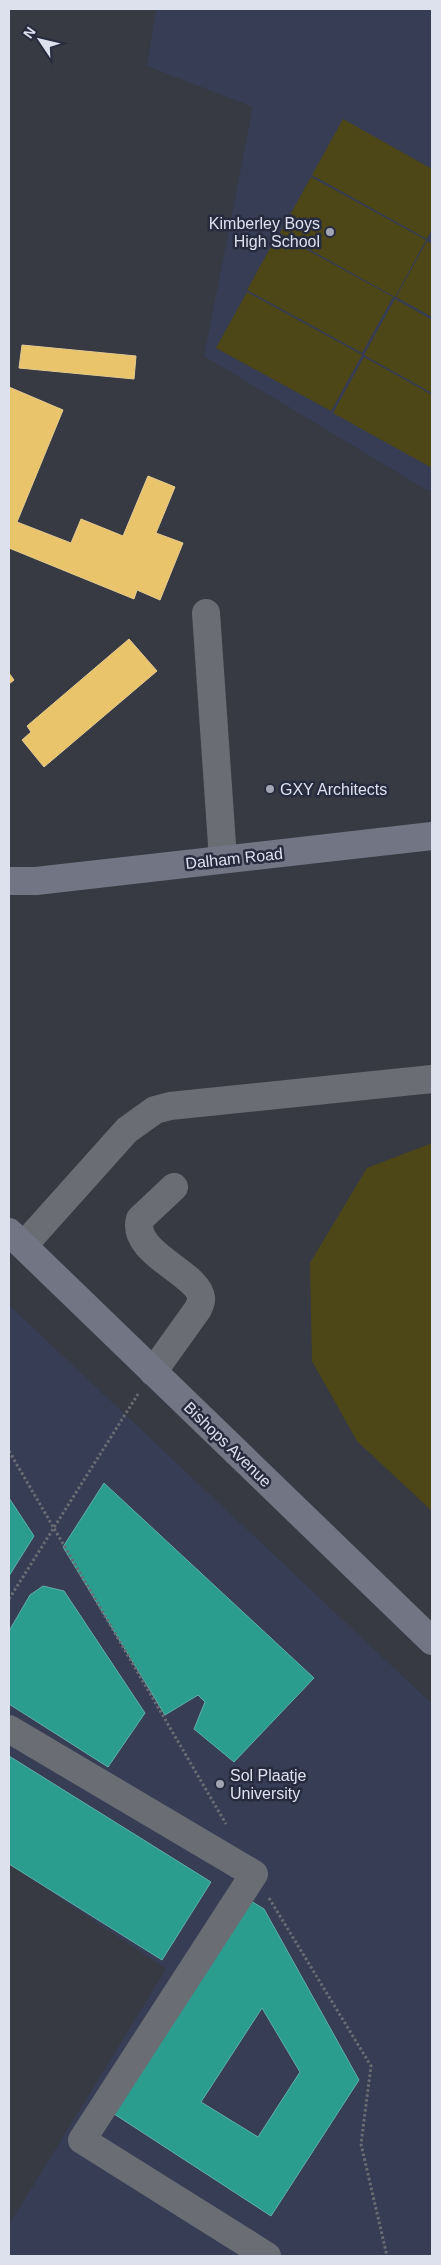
<svg xmlns="http://www.w3.org/2000/svg" width="441" height="2265" font-family="Helvetica,sans-serif">
<style>
.built{fill:#373d54}
.green{fill:#4d4617}
.homes{fill:#e9c46a;stroke:#e5cc91}
.schools{fill:#2a9d8f;stroke:#60b1ab;fill-rule:evenodd}
.lines{fill:none;stroke-linecap:round;stroke-linejoin:round}
.path{stroke:#6b6d74;stroke-width:3;stroke-dasharray:2.5 2.5;stroke-linecap:butt}
.minor{stroke:#6b6d75;stroke-width:28}
.highway{stroke:#727583;stroke-width:28}
.poi-dot{fill:#a3a6b2;stroke:#272b3e;stroke-width:2}
.labels{text-anchor:middle;stroke-width:5;stroke-linejoin:round;paint-order:stroke}
.poi-label{font-size:16px;fill:#dde0ed;stroke:#272b3e;text-anchor:start}
.street-label{font-size:16px;fill:#dde0ed;stroke:#272b3e}
</style>
<rect width="100%" height="100%" fill="#373a43"/>
<!-- built -->
<g class="built">
<path d="M156,9h276v482l-7,-2 -221,-133 49,-249 -106,-41z"/>
<path d="M9,1305l423,399v552h-423v-31l157,-256 -157,-105z"/>
</g>
<!-- green -->
<g class="green">
<path d="M343,119l89,50v60l-5,10 -115,-64z"/>
<path d="M311,177l115,63 -31,57 -115,-64z"/>
<path d="M278,234l115,63 -31,56 -115,-63z"/>
<path d="M427,241l5,3v73l-36,-20z"/>
<path d="M247,292l115,63 -31,56 -115,-63z"/>
<path d="M395,299l37,21v73l-68,-38z"/>
<path d="M364,357l68,38v73l-99,-55z"/>
<path d="M432,1143v368l-75,-70 -45,-80 -2,-98 57,-95z"/>
</g>
<!-- homes -->
<g class="homes">
<path d="M22,345l114,11 -2,23 -115,-11z"/>
<path d="M9,387l54,23 -46,112 54,21 10,-24 42,17 25,-60 27,11 -19,46 27,10 -23,57 -23,-10 -3,9 -125,-51z"/>
<path d="M129,639l28,32 -113,96 -22,-27 9,-8 -4,-6z"/>
<path d="M9,673l5,7 -5,4z"/>
</g>
<!-- schools -->
<g class="schools">
<path d="M104,1483l210,195 -80,84 -40,-33 11,-27 -7,-7 -33,20 -102,-168z"/>
<path d="M9,1498l25,38 -25,40z"/>
<path d="M43,1586l21,5 81,122 -37,54 -99,-63v-73l21,-36z"/>
<path d="M9,1756l202,126 -49,78 -153,-96z"/>
<path d="M246,1898l18,11 95,171 -88,136 -163,-106zM262,2008l38,64 -42,65 -57,-35z"/>
</g>
<g class="lines">
<!-- path -->
<g class="path">
<path d="M9,1451l217,373"/>
<path d="M9,1599l129,-205"/>
<path d="M269,1898l102,168 -10,78 26,112"/>
</g>
<!-- minor -->
<g class="minor">
<path d="M206,613l17,246"/>
<path d="M24,1245l103,-115 28,-20 15,-4 262,-27"/>
<path d="M153,1372l45,-63c1,-3 4,-7 3,-11 -1,-24 -71,-45 -61,-79l34,-32"/>
<path d="M9,1729l245,145 -172,266 185,116"/>
</g>
<!-- highway -->
<g class="highway">
<path d="M9,881h27l396,-45"/>
<path d="M9,1232l423,409"/>
</g>
</g>
<!-- markers -->
<g class="poi-dot">
<circle cx="330" cy="232" r="5"/>
<circle cx="270" cy="789" r="5"/>
<circle cx="220" cy="1784" r="5"/>
</g>
<g class="labels">
<!-- poi labels -->
<g class="poi-label">
<text x="320" y="229" text-anchor="end">Kimberley Boys<tspan x="320" dy="18">High School</tspan></text>
<text x="280" y="795">GXY Architects</text>
<text x="230" y="1781">Sol Plaatje<tspan x="230" dy="18">University</tspan></text>
</g>
<!-- street labels -->
<g class="street-label">
<text transform="translate(234 858) rotate(-6)" y="6">Dalham Road</text>
<text transform="translate(228 1444) rotate(44)" y="6">Bishops Avenue</text>
</g>
</g>
<!-- border -->
<rect width="441" height="2265" fill="none" stroke="#dde0ed" stroke-width="20"/>
<!-- north arrow -->
<g transform="translate(40 40) rotate(305)" stroke="#272b3e" stroke-width="4" paint-order="stroke">
<path d="M0-4L9 19L0 12L-9 19Z" fill="#dde0ed"/>
<text y="-8" font-size="14" font-weight="bold" text-anchor="middle" fill="#dde0ed">N</text>
</g>
</svg>
